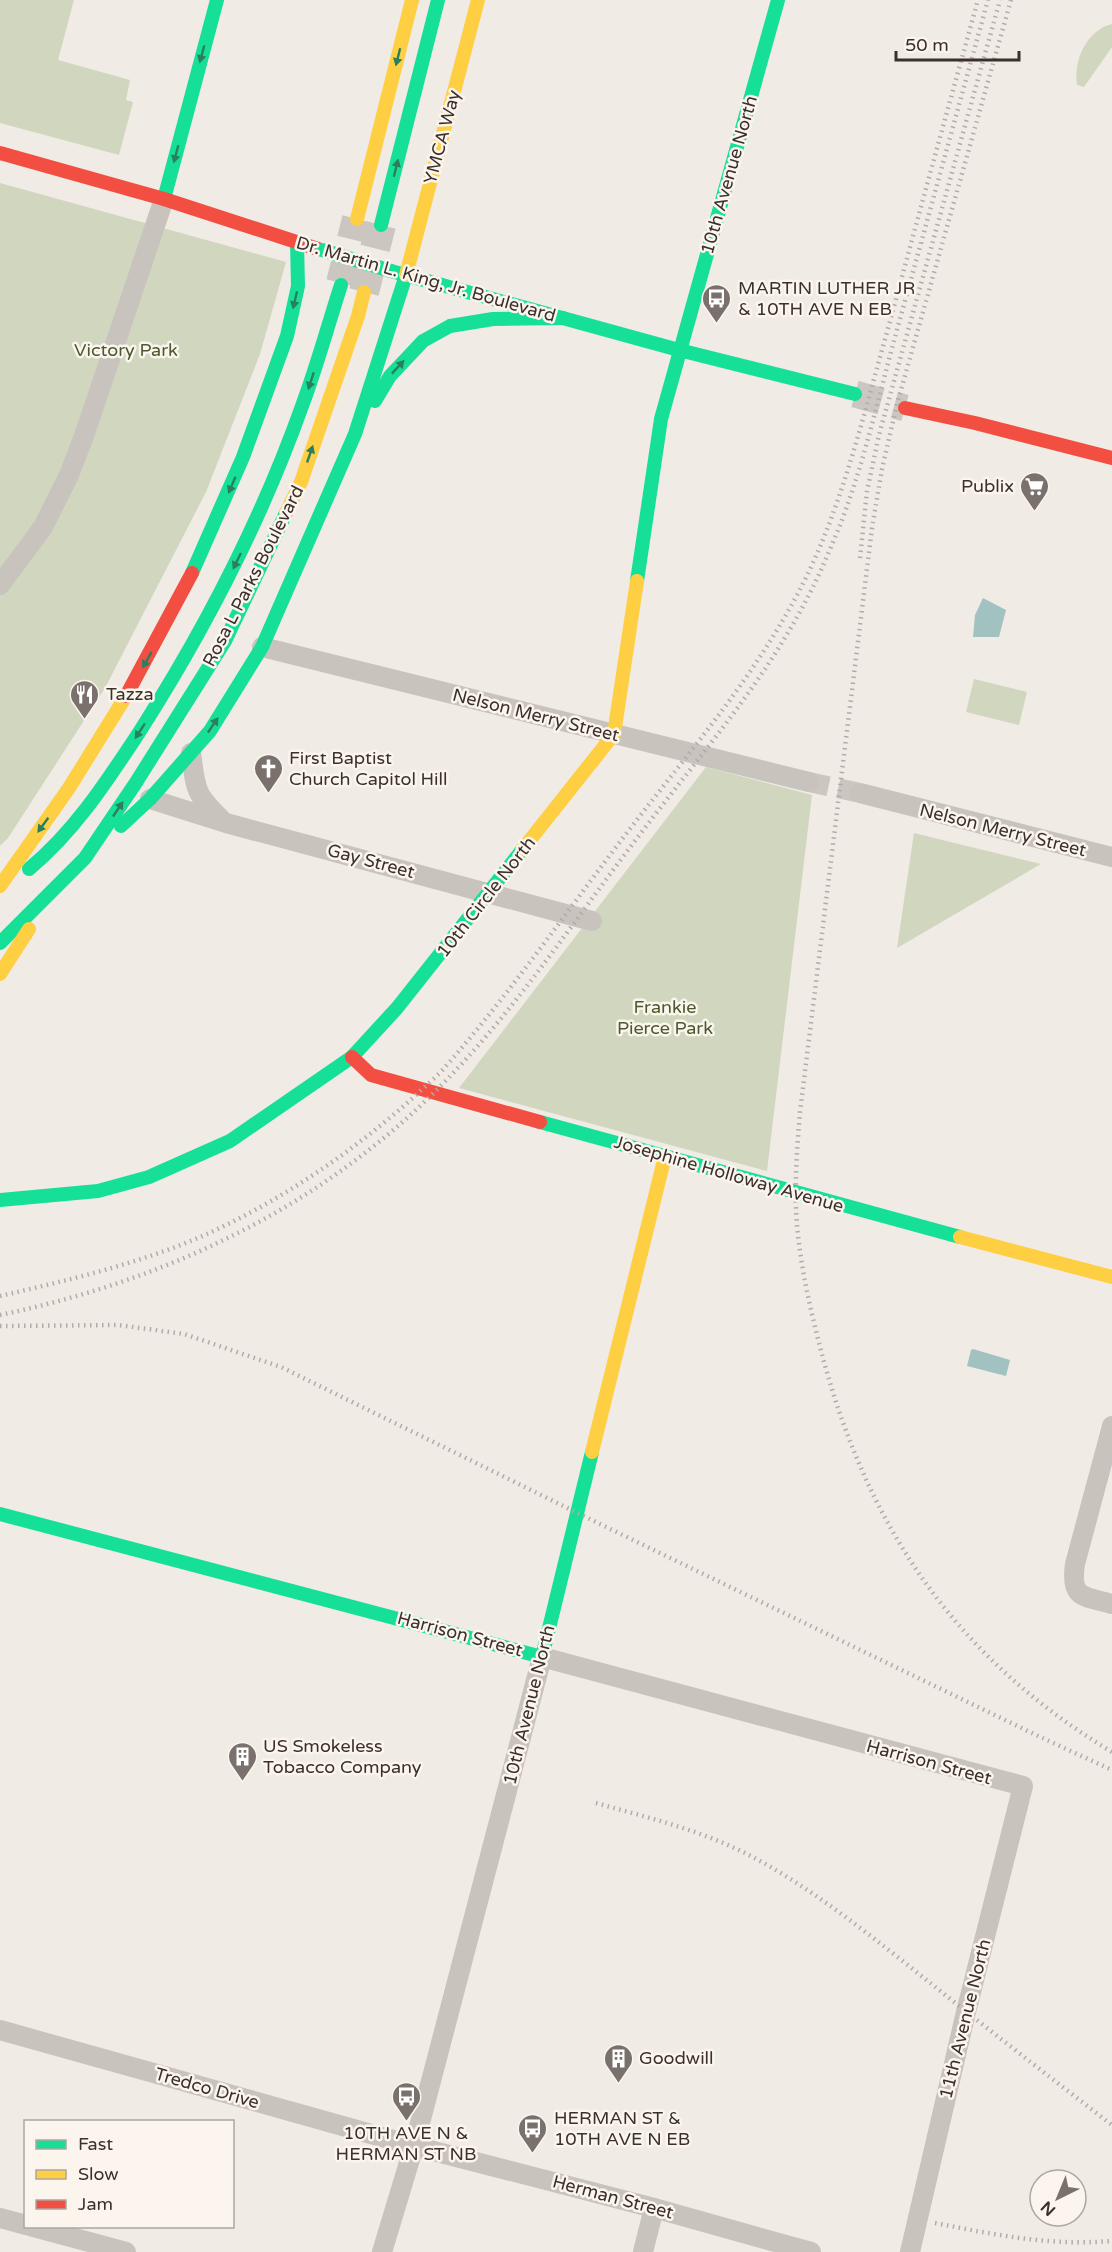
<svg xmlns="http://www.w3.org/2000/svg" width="1112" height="2252" font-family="'Varela Round',sans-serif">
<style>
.green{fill:#d1d6bf}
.water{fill:#a1c2c1}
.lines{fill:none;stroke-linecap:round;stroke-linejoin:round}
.street-tunnel{stroke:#ccc6c0;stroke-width:20;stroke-dasharray:20 10;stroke-linecap:butt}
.secondary-tunnel{stroke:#ccc6c0;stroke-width:27;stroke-dasharray:27 14;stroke-linecap:butt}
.primary-tunnel{stroke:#ccc6c0;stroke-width:30;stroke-dasharray:30 15;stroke-linecap:butt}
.street{stroke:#c9c3be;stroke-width:20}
.fast{stroke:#16e098;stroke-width:14}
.slow{stroke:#ffcf43;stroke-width:14}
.jam{stroke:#f24e42;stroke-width:14}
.rail{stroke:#b1aca8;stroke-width:4.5;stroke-dasharray:1.5 4.5;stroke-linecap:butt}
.fast-bridge{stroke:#16e098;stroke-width:14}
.oneway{fill:#2a7f5c}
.labels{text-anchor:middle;stroke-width:5;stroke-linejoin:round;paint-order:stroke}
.street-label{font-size:18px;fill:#3b302b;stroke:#fbf5ee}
.poi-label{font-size:18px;fill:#3b302b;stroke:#fbf5ee;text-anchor:start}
.park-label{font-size:18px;fill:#4a5a2e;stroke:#fbf5ee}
</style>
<rect width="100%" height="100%" fill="#f0ebe5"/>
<!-- green -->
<g class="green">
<path d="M0,0h74l-16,60 72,20 -4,20 7,2 -14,53 -119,-32z"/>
<path d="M1112,24v23l-28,40 -7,-2c-4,-25 10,-55 35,-61z"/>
<path d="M0,183l286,79 -26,92 -54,138 -101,196 -97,150 -8,8z"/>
<path d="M974,679l53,13 -8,33 -53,-13z"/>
<path d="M706,767l106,28 -45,376 -308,-83z"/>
<path d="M914,833l127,31 -144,84z"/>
</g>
<!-- water -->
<g class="water">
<path d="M983,598l23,12 -7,27h-26l2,-22z"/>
<path d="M973,1349l37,11 -4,16 -39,-10 4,-16z"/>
</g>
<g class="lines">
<!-- street-tunnel -->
<path class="street-tunnel" d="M809,782l51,11"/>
<!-- secondary-tunnel -->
<path class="secondary-tunnel" d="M855,394l50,14"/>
<!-- primary-tunnel -->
<g class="primary-tunnel">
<path d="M341,283l16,-64"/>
<path d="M364,292l17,-67"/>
</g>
<!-- street -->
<g class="street">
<path d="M0,585l43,-58 26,-52 15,-39 80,-237"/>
<path d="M262,647l547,135"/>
<path d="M191,753c5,36 3,40 30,66"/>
<path d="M860,793l252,64"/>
<path d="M150,799l76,24 366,98"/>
<path d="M1112,1426l-37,138c-5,35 8,32 37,40"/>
<path d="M0,2030l414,116 240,62 157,44"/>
<path d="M0,2218l26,7"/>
<path d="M30,2226l96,26"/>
<path d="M382,2252l32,-106 128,-489 481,129 -57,226 -56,240"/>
<path d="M643,2252l11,-44"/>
</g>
<!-- fast -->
<g class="fast">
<path d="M164,199l53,-199"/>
<path d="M381,225l57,-225"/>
<path d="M391,271l288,79 176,44"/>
<path d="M375,401l15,-25 33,-35 27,-15 43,-7 70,-1"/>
<path d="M192,573l51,-116 44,-121 11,-50 -1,-44"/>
<path d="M637,581l24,-162 117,-419"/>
<path d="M121,826l29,-27 60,-68 52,-84 93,-213 51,-159"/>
<path d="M29,869c46,-38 78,-88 111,-138 65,-102 121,-210 162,-325 15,-40 26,-81 39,-121"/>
<path d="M0,943l85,-85 50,-74 90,-143 61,-128"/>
<path d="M540,1122l420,115"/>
<path d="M0,1200l98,-9 51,-14 81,-36 122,-84 45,-49 125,-158"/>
<path d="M0,1514l542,143 50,-205"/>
</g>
<!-- slow -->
<g class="slow">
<path d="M357,219l55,-219"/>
<path d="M406,275l72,-275"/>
<path d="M286,513l15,-31 57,-166 6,-24"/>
<path d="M522,850l92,-116 23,-153"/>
<path d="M0,886l69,-98 57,-92"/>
<path d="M0,974l29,-45"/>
<path d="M960,1237l152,40"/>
<path d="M592,1452l73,-296"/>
</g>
<!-- jam -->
<g class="jam">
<path d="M0,153l164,46 154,50"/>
<path d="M905,408l70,15 137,35"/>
<path d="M126,696l66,-123"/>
<path d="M352,1057l19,18 169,47"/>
</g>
<!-- rail -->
<g class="rail">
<path d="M1011,0l-114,404 -15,65 -10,59 -72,584c-3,37 -6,75 -3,113 4,46 15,92 27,137 47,171 135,298 288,390"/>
<path d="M860,558l7,-67 12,-56 121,-435"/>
<path d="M0,1296c69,-16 142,-33 207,-62 75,-34 147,-83 208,-138 10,-10 22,-19 31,-30 65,-74 121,-155 180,-232 69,-90 144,-174 190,-278 32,-73 51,-154 73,-231 29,-108 59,-217 89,-325"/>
<path d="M0,1315c173,-36 334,-114 455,-244 68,-72 123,-156 183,-234 54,-72 115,-141 159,-220 16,-28 29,-57 41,-87 24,-59 40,-131 57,-193 31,-112 62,-225 93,-337"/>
<path d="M0,1326l118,-1 66,9 97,33 319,157 436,211 76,35"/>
<path d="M596,1803c50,14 100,26 147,49 66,33 128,84 186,130 60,48 122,96 183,143"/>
<path d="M935,2223c62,12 113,23 177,18"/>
</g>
<!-- fast-bridge -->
<path class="fast-bridge" d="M322,250l69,21"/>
</g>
<!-- one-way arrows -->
<defs><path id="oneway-solid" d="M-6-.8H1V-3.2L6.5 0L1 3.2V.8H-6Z" transform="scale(1.5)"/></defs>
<g class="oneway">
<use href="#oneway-solid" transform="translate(202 54) rotate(105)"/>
<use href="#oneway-solid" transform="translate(398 57) rotate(104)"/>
<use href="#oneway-solid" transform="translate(176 154) rotate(105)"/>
<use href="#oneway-solid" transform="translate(396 168) rotate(-76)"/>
<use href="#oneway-solid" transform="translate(295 300) rotate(103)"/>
<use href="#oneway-solid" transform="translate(398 367) rotate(-47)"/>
<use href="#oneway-solid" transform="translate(311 381) rotate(108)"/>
<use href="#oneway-solid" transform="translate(310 454) rotate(-71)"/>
<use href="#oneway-solid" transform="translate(232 485) rotate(113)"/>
<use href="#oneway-solid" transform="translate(237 561) rotate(116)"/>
<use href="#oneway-solid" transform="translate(147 660) rotate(120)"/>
<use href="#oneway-solid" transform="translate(213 725) rotate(-56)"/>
<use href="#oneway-solid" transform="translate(140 731) rotate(123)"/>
<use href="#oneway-solid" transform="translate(118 809) rotate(-56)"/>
<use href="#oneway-solid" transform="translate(43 825) rotate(126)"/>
</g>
<!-- icons -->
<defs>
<symbol id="bus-pin" viewBox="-11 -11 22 30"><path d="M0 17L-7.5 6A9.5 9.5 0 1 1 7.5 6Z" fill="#7a716c" stroke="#fbf5ee"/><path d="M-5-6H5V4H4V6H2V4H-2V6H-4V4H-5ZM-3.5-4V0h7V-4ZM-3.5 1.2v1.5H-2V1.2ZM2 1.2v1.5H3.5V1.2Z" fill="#fff"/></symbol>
<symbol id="supermarket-pin" viewBox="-11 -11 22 30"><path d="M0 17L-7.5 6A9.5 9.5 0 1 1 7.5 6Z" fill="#7a716c" stroke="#fbf5ee"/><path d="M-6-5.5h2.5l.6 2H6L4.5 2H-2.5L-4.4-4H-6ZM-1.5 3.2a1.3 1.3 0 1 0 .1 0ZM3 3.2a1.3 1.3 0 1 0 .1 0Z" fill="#fff"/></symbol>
<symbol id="restaurant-pin" viewBox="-11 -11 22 30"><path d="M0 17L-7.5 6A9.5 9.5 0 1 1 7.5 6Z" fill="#7a716c" stroke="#fbf5ee"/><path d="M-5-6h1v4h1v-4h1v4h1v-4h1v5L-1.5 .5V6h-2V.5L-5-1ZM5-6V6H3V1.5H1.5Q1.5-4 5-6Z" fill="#fff"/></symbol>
<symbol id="church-pin" viewBox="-11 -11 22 30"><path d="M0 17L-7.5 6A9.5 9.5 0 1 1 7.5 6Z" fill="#7a716c" stroke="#fbf5ee"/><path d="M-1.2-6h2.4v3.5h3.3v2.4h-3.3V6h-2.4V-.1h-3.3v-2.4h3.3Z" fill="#fff"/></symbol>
<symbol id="building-pin" viewBox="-11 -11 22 30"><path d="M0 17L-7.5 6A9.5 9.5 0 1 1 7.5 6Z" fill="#7a716c" stroke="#fbf5ee"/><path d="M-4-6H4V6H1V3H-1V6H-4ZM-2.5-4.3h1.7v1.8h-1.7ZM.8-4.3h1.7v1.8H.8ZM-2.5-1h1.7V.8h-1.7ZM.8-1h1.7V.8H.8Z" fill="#fff"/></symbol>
</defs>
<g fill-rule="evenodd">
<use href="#bus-pin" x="700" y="282" width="33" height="45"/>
<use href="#supermarket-pin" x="1018" y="470" width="33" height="45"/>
<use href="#restaurant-pin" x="68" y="678" width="33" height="45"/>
<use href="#church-pin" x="252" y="752" width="33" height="45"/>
<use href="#building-pin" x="226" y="1740" width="33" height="45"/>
<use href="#building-pin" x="602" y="2042" width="33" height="45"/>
<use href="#bus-pin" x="390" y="2080" width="33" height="45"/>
<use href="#bus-pin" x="516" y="2112" width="33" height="45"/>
</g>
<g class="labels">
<!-- street labels -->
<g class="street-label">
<text transform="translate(442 137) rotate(-75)" y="6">YMCA Way</text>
<text transform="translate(729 175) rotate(-74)" y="6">10th Avenue North</text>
<text transform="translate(426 279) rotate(16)" y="6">Dr. Martin L. King, Jr. Boulevard</text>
<text transform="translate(253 576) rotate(-63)" y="6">Rosa L Parks Boulevard</text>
<text transform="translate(536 715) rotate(14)" y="6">Nelson Merry Street</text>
<text transform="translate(1003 830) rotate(14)" y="6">Nelson Merry Street</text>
<text transform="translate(371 861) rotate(15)" y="6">Gay Street</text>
<text transform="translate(486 897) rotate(-52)" y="6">10th Circle North</text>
<text transform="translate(729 1174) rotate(16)" y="6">Josephine Holloway Avenue</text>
<text transform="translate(460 1634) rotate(15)" y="6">Harrison Street</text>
<text transform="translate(529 1705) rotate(-76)" y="6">10th Avenue North</text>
<text transform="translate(929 1762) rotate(15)" y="6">Harrison Street</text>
<text transform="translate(965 2019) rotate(-76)" y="6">11th Avenue North</text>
<text transform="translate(207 2088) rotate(16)" y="6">Tredco Drive</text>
<text transform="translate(613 2197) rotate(15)" y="6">Herman Street</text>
</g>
<!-- poi labels -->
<g class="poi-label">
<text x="738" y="294">MARTIN LUTHER JR<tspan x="738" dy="21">&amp; 10TH AVE N EB</tspan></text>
<text x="1014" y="492" text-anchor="end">Publix</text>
<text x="106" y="700">Tazza</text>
<text x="289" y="764">First Baptist<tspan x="289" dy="21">Church Capitol Hill</tspan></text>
<text x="263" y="1752">US Smokeless<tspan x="263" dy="21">Tobacco Company</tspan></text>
<text x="639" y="2064">Goodwill</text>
<text x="554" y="2124">HERMAN ST &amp;<tspan x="554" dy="21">10TH AVE N EB</tspan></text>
<text x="406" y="2139" text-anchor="middle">10TH AVE N &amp;<tspan x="406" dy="21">HERMAN ST NB</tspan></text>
</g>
<!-- park labels -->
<g class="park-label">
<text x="126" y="356">Victory Park</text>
<text x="665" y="1013">Frankie<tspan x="665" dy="21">Pierce Park</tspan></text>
</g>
</g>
<!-- legend -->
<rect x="24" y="2120" width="210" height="108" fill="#fbf5ee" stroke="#aea6a0" stroke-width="1.5"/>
<rect x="36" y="2140" width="30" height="9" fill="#16e098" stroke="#aea6a0" stroke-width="1.5"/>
<text x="78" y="2150" font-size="18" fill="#3b302b">Fast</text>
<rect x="36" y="2170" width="30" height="9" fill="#ffcf43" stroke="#aea6a0" stroke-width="1.5"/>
<text x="78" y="2180" font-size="18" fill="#3b302b">Slow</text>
<rect x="36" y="2200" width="30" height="9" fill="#f24e42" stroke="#aea6a0" stroke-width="1.5"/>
<text x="78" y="2210" font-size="18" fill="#3b302b">Jam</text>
<!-- north arrow -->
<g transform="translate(1058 2198) rotate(223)"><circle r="28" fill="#fbf5ee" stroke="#aea6a0" stroke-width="1.5"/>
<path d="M0-4.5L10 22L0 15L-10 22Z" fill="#7a716c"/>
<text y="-9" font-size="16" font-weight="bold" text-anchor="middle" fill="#3b302b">N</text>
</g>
<!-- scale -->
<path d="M896 51v9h123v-9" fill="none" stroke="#3b302b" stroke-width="3"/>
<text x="905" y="51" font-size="18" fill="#3b302b" stroke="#fbf5ee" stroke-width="4.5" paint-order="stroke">50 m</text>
</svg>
